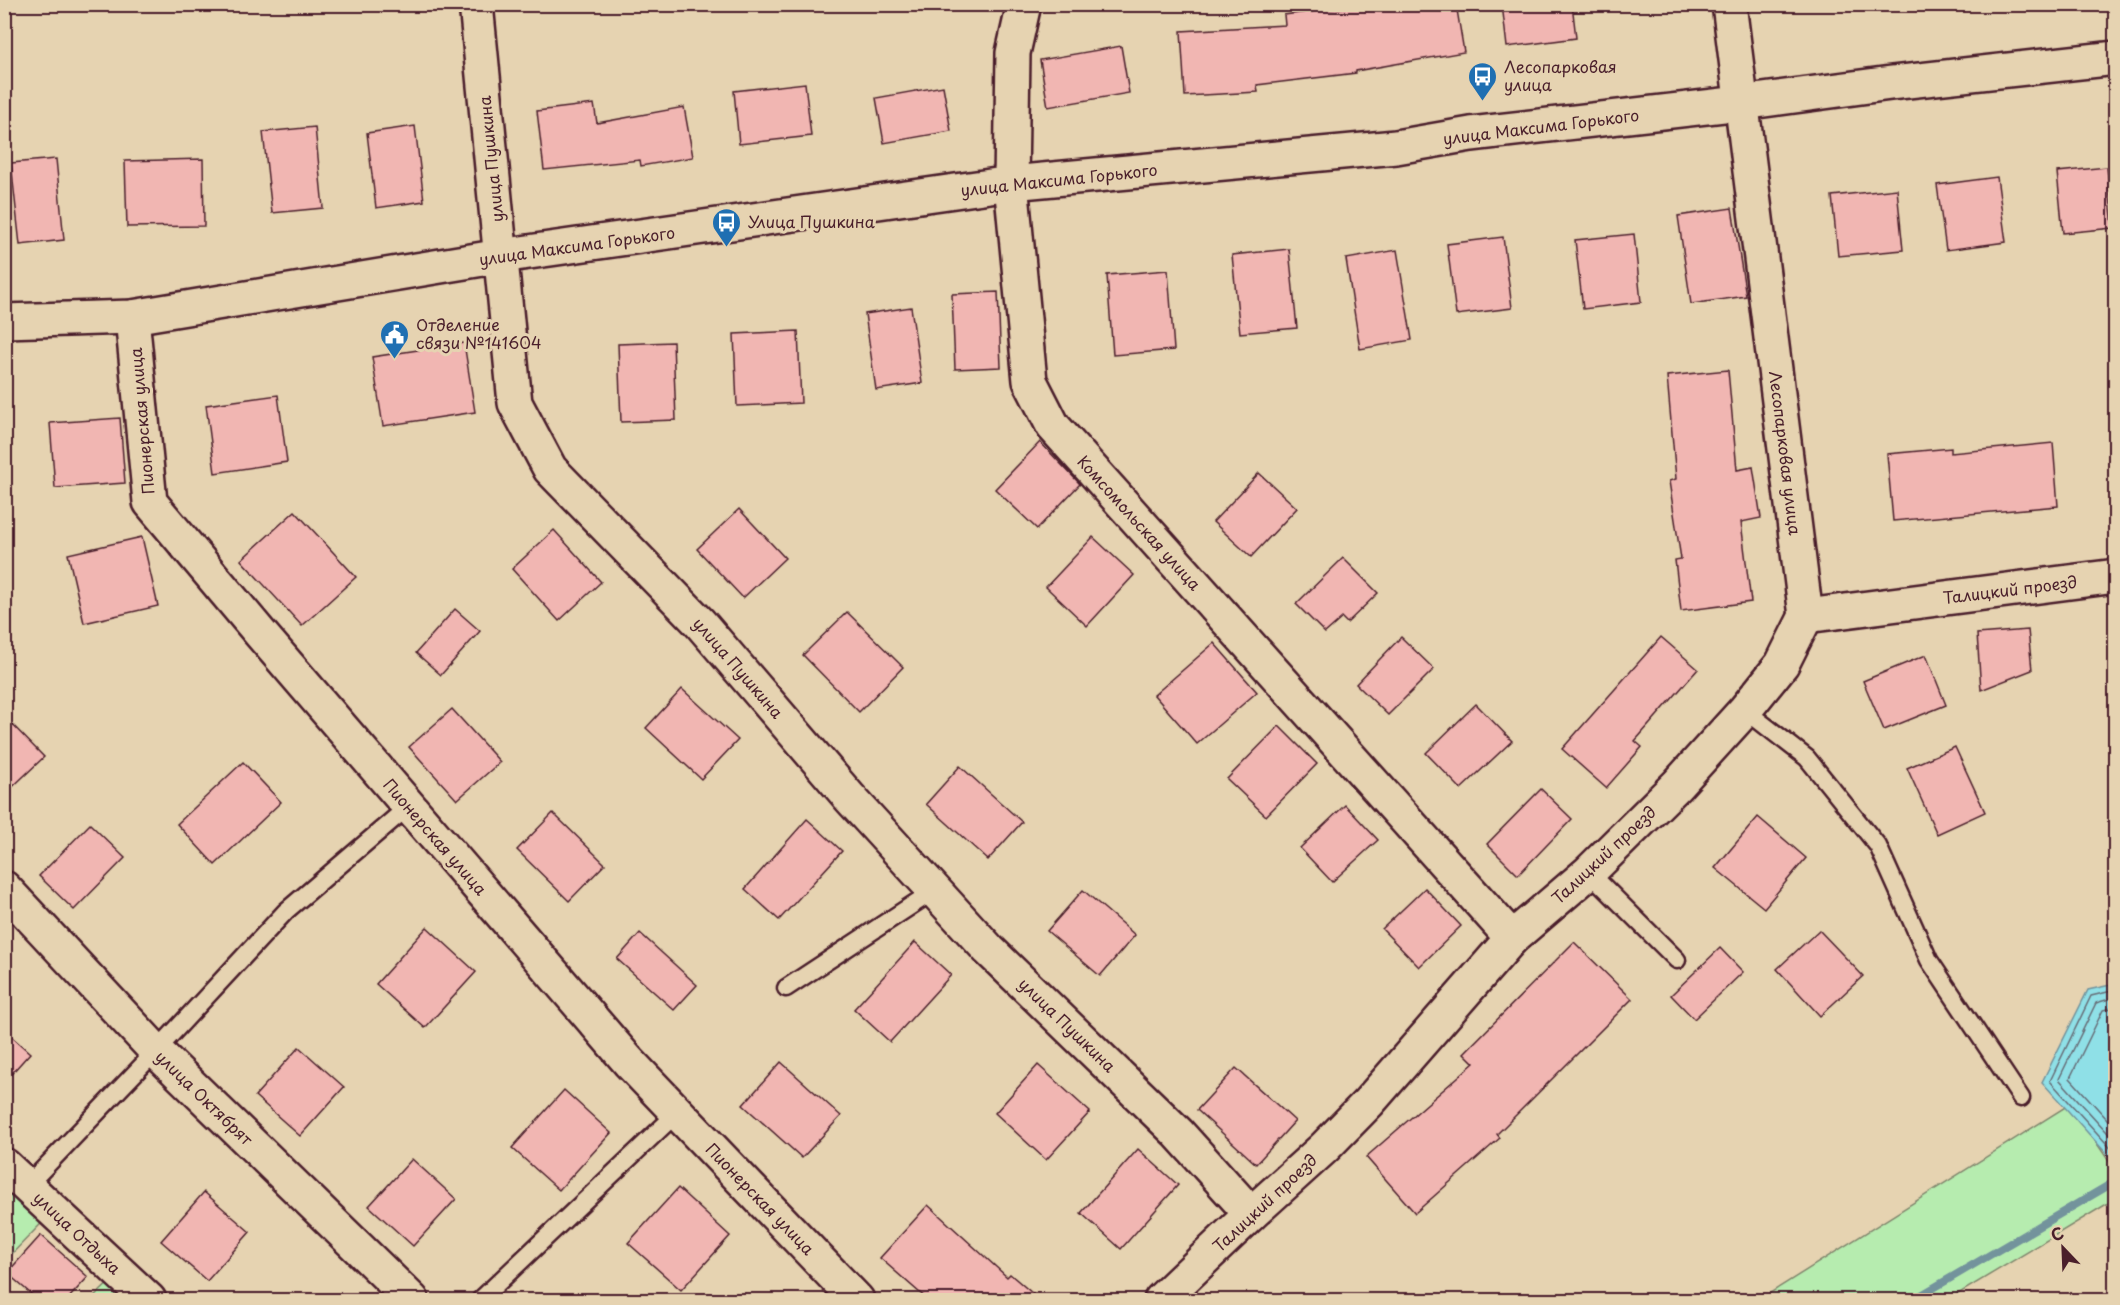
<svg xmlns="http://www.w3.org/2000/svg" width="2120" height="1305" font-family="'Playpen Sans',sans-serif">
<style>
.green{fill:#b6ecaf;stroke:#80866d;stroke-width:1.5}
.water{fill:#8fe0e7;stroke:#73939c;stroke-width:1.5}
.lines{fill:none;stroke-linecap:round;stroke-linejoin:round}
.shore{stroke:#666c76;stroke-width:1.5}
.stream{stroke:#73939c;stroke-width:8}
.building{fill:#f1b6b2;stroke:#4a1f2b;stroke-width:1.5}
.lane-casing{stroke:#4a1f2b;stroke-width:21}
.street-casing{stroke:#4a1f2b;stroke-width:38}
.lane{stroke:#e6d3b1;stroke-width:16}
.street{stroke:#e6d3b1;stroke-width:33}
.labels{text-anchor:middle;stroke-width:6;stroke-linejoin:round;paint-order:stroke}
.poi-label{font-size:16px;fill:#4a1f2b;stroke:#e6d3b1;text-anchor:start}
.street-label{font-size:16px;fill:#4a1f2b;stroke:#e6d3b1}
</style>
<rect width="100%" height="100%" fill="#e6d3b1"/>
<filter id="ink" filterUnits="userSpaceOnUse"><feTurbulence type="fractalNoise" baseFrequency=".0167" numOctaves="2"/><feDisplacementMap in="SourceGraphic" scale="12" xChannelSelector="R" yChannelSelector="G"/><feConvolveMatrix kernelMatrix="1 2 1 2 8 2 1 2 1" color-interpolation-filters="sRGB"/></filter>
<g filter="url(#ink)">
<!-- green -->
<g class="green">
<path d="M2070,1104l45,66v29l-167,101h-189z"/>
<path d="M4,1157l58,45 -57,59h-1z"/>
<path d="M119,1273l35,27h-63z"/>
</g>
<!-- water -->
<path class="water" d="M2115,984h1l-1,179 -73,-81 46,-92z"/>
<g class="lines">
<!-- shore -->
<g class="shore">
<path d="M2116,990l-25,6 -41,85 66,73"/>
<path d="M2116,997l-20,6 -37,76 57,63"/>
<path d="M2116,1007l-13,3 -33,68 46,51"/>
</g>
<!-- stream -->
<path class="stream" d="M1913,1300l203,-119"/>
</g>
<!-- building -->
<g class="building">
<path d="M1372,4h84l8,48 -108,19v2l-99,12 1,7 -73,4 -4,-65 104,-6 -1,-10z"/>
<path d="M1502,4h70l4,34 -69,9z"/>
<path d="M1121,46l8,47 -81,14 -8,-47z"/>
<path d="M805,83l6,53 -72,8 -5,-53z"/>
<path d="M943,86l8,45 -67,12 -8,-45z"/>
<path d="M594,104l3,19 87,-16 9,50 -52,9 -1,-6 -96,10 -7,-59z"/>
<path d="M415,126l9,75 -48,7 -9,-75z"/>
<path d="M315,127l8,81 -51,5 -9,-81z"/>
<path d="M56,159l8,81 -44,5 -9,-82z"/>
<path d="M203,159l1,67 -77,1 -2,-66z"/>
<path d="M2107,167l6,61 -50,5 -6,-61z"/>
<path d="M1997,177l9,65 -60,8 -9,-65z"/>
<path d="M1897,189l6,61 -65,6 -6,-60z"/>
<path d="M1732,208l14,88 -55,8 -13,-88z"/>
<path d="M1634,234l7,68 -58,7 -8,-69z"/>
<path d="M1503,237l9,71 -56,7 -9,-71z"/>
<path d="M1289,249l8,79 -57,5 -8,-78z"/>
<path d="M1397,250l15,90 -52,9 -14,-90z"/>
<path d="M1168,270l6,80 -61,5 -6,-80z"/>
<path d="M998,292l3,75 -46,2 -3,-75z"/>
<path d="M911,307l11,76 -46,7 -11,-76z"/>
<path d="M798,331l3,72 -64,3 -3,-72z"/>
<path d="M673,342l3,78 -55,2 -3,-78z"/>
<path d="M464,343l11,69 -92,14 -11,-69z"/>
<path d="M1728,370l9,100 16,-3 8,51 -20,4 10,80 -70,9 -6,-51 6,-1 -12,-78 7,-2 -9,-103z"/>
<path d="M278,395l9,67 -72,11 -9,-68z"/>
<path d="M120,418l5,65 -70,5 -5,-65z"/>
<path d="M1040,442l40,42 -43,45 -42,-40z"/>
<path d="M2053,443l5,63 -165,15 -6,-67 64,-6v5z"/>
<path d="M1259,473l38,35 -46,49 -38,-35z"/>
<path d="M739,509l46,49 -42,40 -46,-49z"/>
<path d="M295,511l61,66 -54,49 -61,-66z"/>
<path d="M554,530l47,52 -42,39 -47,-52z"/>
<path d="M142,537l16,69 -74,17 -16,-69z"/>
<path d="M1093,537l41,38 -47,51 -41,-39z"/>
<path d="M1343,558l35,35 -31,30 -5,-5 -17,15 -29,-29z"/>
<path d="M455,609l25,22 -39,44 -25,-22z"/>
<path d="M847,612l56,55 -44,45 -56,-57z"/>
<path d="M2028,630l4,40 -51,20 -4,-56z"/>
<path d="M1401,637l33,32 -46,46 -32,-31z"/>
<path d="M1661,637l37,32 -63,72 7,6 -36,41 -44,-39z"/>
<path d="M1214,643l43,49 -60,52 -43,-49z"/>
<path d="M1926,655l20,50 -62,25 -21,-49z"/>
<path d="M682,689l56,51 -37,39 -55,-51z"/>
<path d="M1476,704l36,37 -51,48 -35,-36z"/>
<path d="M452,709l48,53 -43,38 -48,-53z"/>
<path d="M4,716l40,41 -40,38z"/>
<path d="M1279,726l38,38 -51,52 -39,-37z"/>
<path d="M1955,747l30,65 -48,22 -30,-66z"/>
<path d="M243,762l38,40 -66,63 -38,-41z"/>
<path d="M960,766l62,56 -34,38 -62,-56z"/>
<path d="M1541,789l31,30 -54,56 -31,-31z"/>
<path d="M1345,805l33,35 -46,42 -32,-34z"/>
<path d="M553,813l52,51 -36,37 -52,-51z"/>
<path d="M1758,817l48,41 -42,50 -49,-40z"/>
<path d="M807,819l35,32 -63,69 -34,-31z"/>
<path d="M90,824l35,34 -51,52 -35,-34z"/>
<path d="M1425,888l36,38 -42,41 -37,-38z"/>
<path d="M1083,890l52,45 -35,41 -53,-45z"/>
<path d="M427,927l49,45 -51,56 -49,-44z"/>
<path d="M1819,930l44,46 -43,40 -43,-47z"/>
<path d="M640,933l57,52 -23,25 -57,-51z"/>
<path d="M915,942l36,33 -61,67 -36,-33z"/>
<path d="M1574,942l58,57 -135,135 3,4 -85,75 -49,-56 108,-94 -10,-10z"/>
<path d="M1720,948l23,24 -49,47 -23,-24z"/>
<path d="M4,1030l26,23 -26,29z"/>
<path d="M299,1047l45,40 -44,49 -45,-40z"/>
<path d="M781,1062l60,54 -39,42 -59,-53z"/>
<path d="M1038,1065l52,47 -44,48 -51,-47z"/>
<path d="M1236,1068l59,53 -39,43 -59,-54z"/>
<path d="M564,1090l47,43 -52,57 -47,-42z"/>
<path d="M1138,1149l40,36 -57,64 -40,-36z"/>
<path d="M412,1159l44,40 -43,47 -44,-40z"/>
<path d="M678,1188l52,48 -49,54 -53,-47z"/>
<path d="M204,1192l46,40 -43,49 -46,-40z"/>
<path d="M928,1205l79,72 3,-3 30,26h-112l-48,-42z"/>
<path d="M41,1235l47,42 -21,23h-29l-31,-27z"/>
</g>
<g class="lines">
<defs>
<g id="lane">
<path d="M1745,710l62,48 71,88 51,114 92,138"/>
<path d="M1589,872l88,88"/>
<path d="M786,988l149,-98"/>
<path d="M27,1186l129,-135 130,-140 123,-105"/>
<path d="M480,1300l197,-187"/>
</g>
<g id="street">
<path d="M476,4l39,399 35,66 150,154 150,175 139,152 189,183 73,81"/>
<path d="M1024,4l-11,49 -2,130 19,198 23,45 459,512"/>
<path d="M1729,4l77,612"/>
<path d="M132,317l18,185 110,131 369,429 228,238"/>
<path d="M4,321l128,-4 369,-61 510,-73 385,-36 75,-13 270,-31 150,-20 225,-25"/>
<path d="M1806,616l310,-40"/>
<path d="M4,888l152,163 256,249"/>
<path d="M4,1165l145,135"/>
<path d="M1161,1300l90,-86 73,-66 45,-46 143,-164 77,-66 88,-87 68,-75 37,-46 24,-48"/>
</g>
</defs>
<!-- lane casing -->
<use href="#lane" class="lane-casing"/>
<!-- street casing -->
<use href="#street" class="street-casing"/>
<!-- lane -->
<use href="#lane" class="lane"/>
<!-- street -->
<use href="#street" class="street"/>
</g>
</g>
<!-- icons -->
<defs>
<symbol id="bus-pin" viewBox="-11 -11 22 30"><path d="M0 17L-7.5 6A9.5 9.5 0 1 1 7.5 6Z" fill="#1f6fb2" stroke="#e6d3b1"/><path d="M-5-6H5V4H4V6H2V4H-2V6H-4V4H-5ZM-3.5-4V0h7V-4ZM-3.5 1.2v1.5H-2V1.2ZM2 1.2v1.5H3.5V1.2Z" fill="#fff"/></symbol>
<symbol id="civic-pin" viewBox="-11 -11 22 30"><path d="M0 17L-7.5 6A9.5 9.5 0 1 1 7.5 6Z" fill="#1f6fb2" stroke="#e6d3b1"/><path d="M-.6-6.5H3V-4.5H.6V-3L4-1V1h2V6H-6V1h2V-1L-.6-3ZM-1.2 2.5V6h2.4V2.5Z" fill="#fff"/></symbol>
</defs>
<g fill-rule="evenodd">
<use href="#bus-pin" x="1466" y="60" width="33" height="45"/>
<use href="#bus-pin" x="710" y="206" width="33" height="45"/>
<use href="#civic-pin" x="378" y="318" width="33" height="45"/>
</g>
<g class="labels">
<!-- poi labels -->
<g class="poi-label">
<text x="1504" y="73">Лесопарковая<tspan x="1504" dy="18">улица</tspan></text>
<text x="748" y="228">Улица Пушкина</text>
<text x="416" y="331">Отделение<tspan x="416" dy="18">связи №141604</tspan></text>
</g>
<!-- street labels -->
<g class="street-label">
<text transform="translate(1541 127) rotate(-7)" y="6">улица Максима Горького</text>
<text transform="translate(491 159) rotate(-96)" y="6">улица Пушкина</text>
<text transform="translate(1059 180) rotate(-6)" y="6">улица Максима Горького</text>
<text transform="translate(577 246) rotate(-8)" y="6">улица Максима Горького</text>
<text transform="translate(142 421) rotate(-95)" y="6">Пионерская улица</text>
<text transform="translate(1785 453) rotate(83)" y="6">Лесопарковая улица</text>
<text transform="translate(1139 523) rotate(48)" y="6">Комсомольская улица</text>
<text transform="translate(2010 590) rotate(-7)" y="6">Талицкий проезд</text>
<text transform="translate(738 668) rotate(49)" y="6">улица Пушкина</text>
<text transform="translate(435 837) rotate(49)" y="6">Пионерская улица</text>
<text transform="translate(1604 855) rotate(-43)" y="6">Талицкий проезд</text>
<text transform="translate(1067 1025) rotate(44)" y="6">улица Пушкина</text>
<text transform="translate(204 1098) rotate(44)" y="6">улица Октябрят</text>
<text transform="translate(760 1199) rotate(46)" y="6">Пионерская улица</text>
<text transform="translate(1265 1203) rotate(-43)" y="6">Талицкий проезд</text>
<text transform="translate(77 1233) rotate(43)" y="6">улица Отдыха</text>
</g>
</g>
<!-- margin -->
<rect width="2120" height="1305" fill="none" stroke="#e6d3b1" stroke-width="24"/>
<rect x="12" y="12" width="2096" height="1281" fill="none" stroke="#4a1f2b" stroke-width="2" filter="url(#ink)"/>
<!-- north arrow -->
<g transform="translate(2063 1248) rotate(337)" stroke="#e6d3b1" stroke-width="4.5" paint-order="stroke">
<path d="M0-4.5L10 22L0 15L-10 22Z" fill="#4a1f2b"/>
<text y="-9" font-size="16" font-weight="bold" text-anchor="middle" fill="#4a1f2b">С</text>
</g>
</svg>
